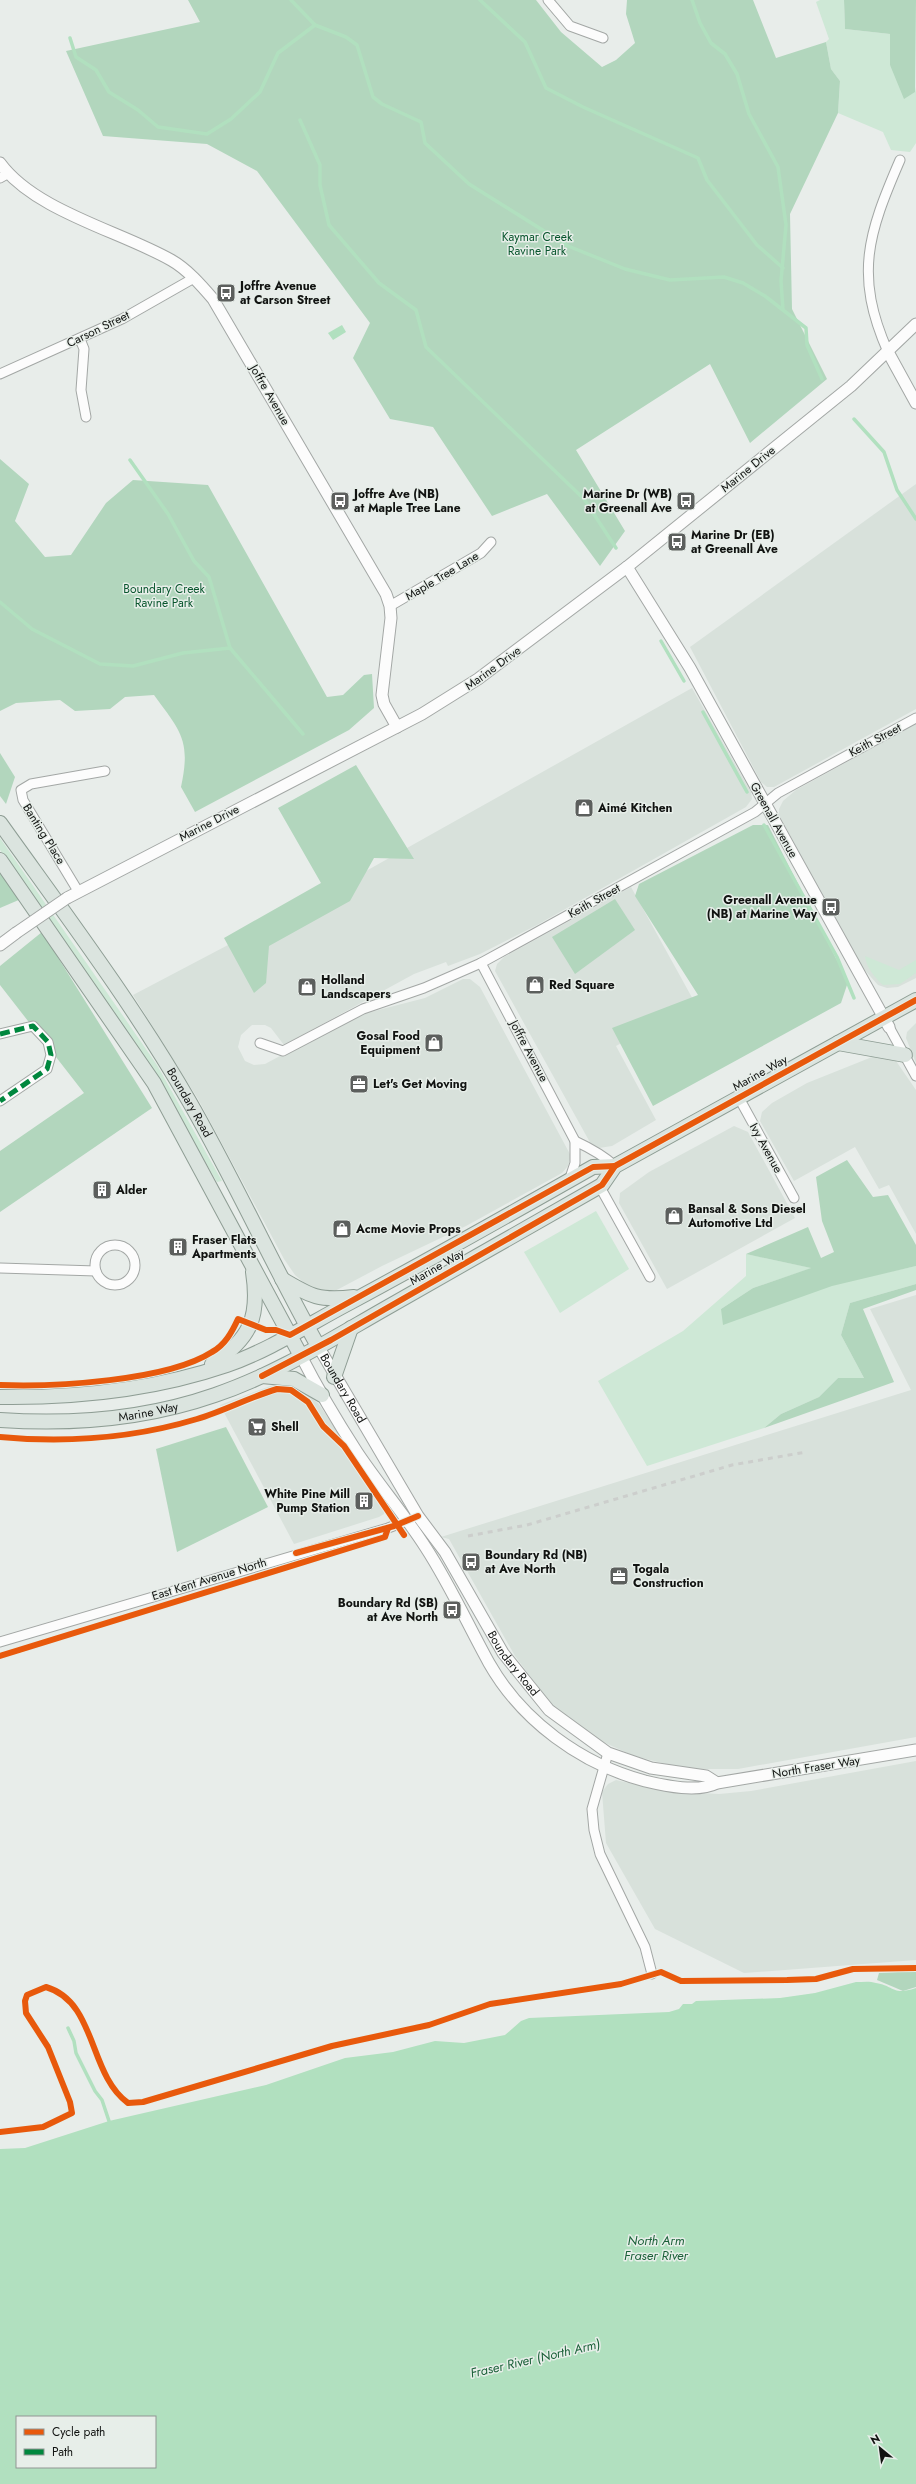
<svg xmlns="http://www.w3.org/2000/svg" width="916" height="2484" font-family="Jost,sans-serif">
<style>
.built{fill:#d8e1db}
.green{fill:#cee8d6}
.forest{fill:#b2d6bd}
.water{fill:#b1e0bf;fill-rule:evenodd}
.lines{fill:none;stroke-linecap:round;stroke-linejoin:round}
.stream{stroke:#b1e0bf;stroke-width:3.5}
.minor-casing{stroke:#a3a7a5;stroke-width:11}
.tertiary-casing{stroke:#a3a7a5;stroke-width:13}
.primary-casing{stroke:#8e9d94;stroke-width:16}
.minor{stroke:#fcfcfc;stroke-width:9}
.tertiary{stroke:#fcfcfc;stroke-width:11}
.primary{stroke:#dbe4df;stroke-width:14}
.rail{stroke:#cccecc;stroke-width:3;stroke-dasharray:5 5;stroke-linecap:butt}
.tertiary-bridge-casing{stroke:#a3a7a5;stroke-width:13;stroke-linecap:butt}
.tertiary-bridge{stroke:#fcfcfc;stroke-width:11}
.quiet{stroke:#00873e;stroke-width:5;stroke-dasharray:10 5;stroke-linecap:butt}
.cycleway-casing{stroke:#e7eee9;stroke-width:8}
.cycleway{stroke:#e8590c;stroke-width:6}
.labels{text-anchor:middle;stroke-width:3;stroke-linejoin:round;paint-order:stroke}
.park-label{font-size:12px;fill:#09562e;stroke:#e7eee9}
.poi-label{font-size:12px;font-weight:bold;fill:#111311;stroke:#e7eee9;text-anchor:start}
.street-label{font-size:12px;fill:#111311;stroke:#e7eee9}
.water-label{font-size:13px;font-style:italic;fill:#1b6139;stroke:#e7eee9}
</style>
<rect width="100%" height="100%" fill="#e8edea"/>
<!-- built -->
<g class="built">
<path d="M916,484v225l-142,78h-7l-6,-5 -71,-135z"/>
<path d="M692,688l59,104 1,7 -6,8 -209,118 -57,29 -32,12 -2,-4 -32,12 -130,71 -13,-17 -6,-3h-13l-11,10 -3,12 7,14 9,4 11,-1 90,-48 70,-18 38,-19h7l10,8 91,169 -3,10 -6,7 -96,53 -84,40 -49,26 -6,1 -17,-5 -15,-13 -11,-16 -86,-160 -65,-104 192,-101z"/>
<path d="M916,724v254l-18,9 -11,1 -9,-3 -16,-18 -83,-152v-6l4,-8 13,-11z"/>
<path d="M631,887l64,116 -79,43 40,74 -44,26 -13,2 -7,-2 -97,-175 2,-7 7,-7z"/>
<path d="M916,1023v40l-10,-25 1,-6z"/>
<path d="M877,1055l19,6 20,29v144l-27,-49 -10,4 -24,-42 -61,34 -34,-60 2,-9 10,-9 35,-20z"/>
<path d="M734,1126l14,6 47,86 -128,71 -48,-86 1,-10 29,-21z"/>
<path d="M916,1295v442l-178,32h-38l-30,-4 -36,-9 -31,-14 -52,-38 -36,-48 -66,-117 -8,-2 470,-147 -41,-81z"/>
<path d="M278,1383l15,1 25,19 65,95 3,8 -2,8 -5,3 -85,27 -74,-139z"/>
<path d="M916,1761v199l-172,13 -89,-44 -49,-86 -4,-51 6,-8 8,-4 47,11 56,3 32,-3z"/>
</g>
<!-- green -->
<g class="green">
<path d="M820,0h24l1,29 45,5v31l25,27 1,-5v56l-6,9 -19,-2 -8,-18 -45,-19 2,-32 -9,-12 -5,-27 3,-3 -13,-37z"/>
<path d="M0,838l157,227 65,116 -5,1 -51,-88 -47,-74 -119,-170z"/>
<path d="M865,956l34,14 17,-10v13l-16,11 -17,1c-8,-7 -17,-18 -18,-29z"/>
<path d="M596,1211l33,58 -69,44 -36,-61z"/>
<path d="M746,1254l66,14 -59,20 -32,21 195,-43v18l-66,19 -9,32 23,43h-26l-19,19 -38,17 -17,14 -117,38 -49,-85 85,-50 63,-55z"/>
</g>
<!-- forest -->
<g class="forest">
<path d="M188,0h348l25,32 41,35 14,-7 19,-17 -9,-29 1,-14h126l23,58 50,-16 5,27 9,12 -2,32 -48,101 2,95 35,70 -77,64 -40,-79 -134,86 49,81 -25,35 -53,-72 -55,22 -59,-89 -43,-8 -37,-61 17,-35 -113,-152 -50,-27 -104,-8 -37,-85 134,-29z"/>
<path d="M844,0h72l-1,92 -11,7 -14,-34v-31l-45,-5z"/>
<path d="M0,459l29,25 -14,37 30,36 26,-2 35,-52 27,-23 75,5 119,212 16,-2 21,-20 8,-1 2,34 -25,22 -154,82 -14,-25c10,-47 0,-55 -27,-92l-29,2 -15,12 -35,2 -15,-11 -44,3 -16,8z"/>
<path d="M0,753l15,24 -9,27 -6,-8z"/>
<path d="M356,765l58,94 -40,-1 -24,43 -81,45 -3,37 -12,10 -30,-55 97,-55 -43,-75z"/>
<path d="M753,825h15l80,157 -7,21 -188,103 -41,-78 86,-33 -63,-99 4,-12z"/>
<path d="M0,871l21,28 -21,9z"/>
<path d="M615,899l20,31 -60,44 -23,-37z"/>
<path d="M42,932l110,176 -152,104v-61l84,-58 -84,-108v-19z"/>
<path d="M847,1160l26,37 15,-2 28,50v21l-84,20 -109,39 -2,-16 32,-21 58,-20 -65,-14 62,-27 13,31 13,-6 -12,-31 -6,-44z"/>
<path d="M916,1284v6l-53,19 31,73 -130,46 17,-14 38,-17 19,-19h26l-23,-43 9,-32z"/>
<path d="M226,1427l42,80 -91,45 -21,-103z"/>
<path d="M916,1971v16l-13,4 -26,-11 2,-7z"/>
</g>
<!-- water -->
<g class="water">
<path d="M342,325l4,7 -13,8 -5,-7z"/>
<path d="M856,1982c7,0 14,-1 20,1 19,3 16,13 40,5v496h-916v-335l25,-1 84,-27 157,-36 79,-27 48,-6 42,-11 29,2 41,-8 16,-14 8,-3 140,-6 10,-3 4,-5h9l4,-3 84,-3 35,-5zM17,2417h138v50h-138z"/>
</g>
<g class="lines">
<!-- stream -->
<g class="stream">
<path d="M291,0l24,25 31,12 11,8 16,52 9,7 39,18 4,21 44,41 99,62 57,23 45,11 54,-3 19,6 22,13 41,32 1,17 15,34"/>
<path d="M480,0l45,42 21,46 37,19 115,51 9,22 50,65 26,23"/>
<path d="M692,0l8,23 11,20 14,11 12,20 12,40 29,53 8,58 -5,56 2,29"/>
<path d="M70,38l6,19 20,13 13,22 29,18 20,17 49,7 24,-15 29,-27 18,-39 37,-28"/>
<path d="M300,120l20,45v20l9,40 50,58 37,27 10,37 158,152 32,49"/>
<path d="M854,419l30,33 13,38 19,29"/>
<path d="M130,460l38,54 26,47 15,16 21,71 73,86"/>
<path d="M0,602l32,27 68,35 33,2 50,-13 47,-5"/>
<path d="M661,641l23,40"/>
<path d="M703,712l44,80"/>
<path d="M764,825l73,132 17,41"/>
<path d="M68,2028l6,13 2,12 19,38 7,9 7,21"/>
</g>
<defs>
<g id="minor">
<path d="M548,0l22,26 33,12"/>
<path d="M0,178l9,-5"/>
<path d="M80,339l4,10 -3,41 5,27"/>
<path d="M888,352c-34,-77 -20,-118 12,-192"/>
<path d="M0,374l122,-55 72,-41"/>
<path d="M390,606l91,-53 10,-11"/>
<path d="M78,891l-55,-91 -2,-10 10,-6 74,-13"/>
<path d="M481,963l94,178v22l-6,18"/>
<path d="M889,1027l27,49"/>
<path d="M0,1034l33,-8 15,16 3,13 -4,14 -47,32"/>
<path d="M260,1043l23,8 80,-42 61,-21 57,-25 274,-151 23,-19 138,-75"/>
<path d="M739,1098l55,100"/>
<path d="M575,1141c15,7 28,14 40,25"/>
<path d="M600,1187l50,90"/>
<circle cx="115" cy="1265" r="20"/>
<path d="M0,1268l96,3"/>
<path d="M0,1642l388,-114 24,-9"/>
<path d="M608,1753l-16,56 2,21 6,24 45,93 7,27"/>
</g>
<g id="tertiary">
<path d="M0,163c35,48 120,68 171,97 16,9 30,25 42,39l173,295 4,12 1,12 -9,77 2,9 13,23"/>
<path d="M888,352l28,51"/>
<path d="M627,567l63,101 199,359"/>
<path d="M67,898l355,-184 56,-35 149,-112 224,-181 65,-62"/>
<path d="M0,945l16,-12"/>
<path id="s1" d="M318,1346l100,170 27,36 58,101 46,57 59,43 43,15 55,8 11,7"/>
<path d="M301,1356c17,33 36,65 56,96 22,33 48,63 69,96 24,37 42,77 63,115 33,58 92,101 156,118 21,5 53,12 72,2l199,-33"/>
</g>
<g id="primary">
<path id="s2" d="M0,823c65,91 133,181 189,278 46,80 84,165 129,245"/>
<path d="M0,860l154,223 147,273"/>
<path d="M838,1043l67,12"/>
<path d="M282,1279c30,18 37,22 72,18"/>
<path d="M212,1364c38,-25 48,-46 41,-92"/>
<path d="M262,1376l32,3 28,16"/>
<path d="M334,1377l17,-49"/>
<path d="M0,1397c77,1 154,-7 227,-32 43,-15 82,-41 122,-62 82,-44 163,-90 244,-136l22,-1"/>
<path id="s3" d="M0,1420c73,5 146,-1 215,-25 59,-20 112,-53 166,-84 74,-42 147,-84 221,-126l13,-19 301,-166"/>
</g>
</defs>
<!-- minor casing -->
<use href="#minor" class="minor-casing"/>
<!-- tertiary casing -->
<use href="#tertiary" class="tertiary-casing"/>
<!-- primary casing -->
<use href="#primary" class="primary-casing"/>
<!-- minor -->
<use href="#minor" class="minor"/>
<!-- tertiary -->
<use href="#tertiary" class="tertiary"/>
<!-- primary -->
<use href="#primary" class="primary"/>
<!-- rail -->
<path class="rail" d="M468,1536l59,-11 205,-60 74,-13"/>
<defs>
<path id="tertiary-bridge" d="M16,933l51,-35"/>
</defs>
<!-- tertiary-bridge casing -->
<use href="#tertiary-bridge" class="tertiary-bridge-casing"/>
<!-- tertiary-bridge -->
<use href="#tertiary-bridge" class="tertiary-bridge"/>
<!-- quiet -->
<path class="quiet" d="M0,1034l33,-8 15,16 3,13 -4,14 -47,32"/>
<defs>
<g id="cycleway">
<path d="M262,1376l69,-36 271,-155 13,-19 301,-166"/>
<path d="M0,1385c54,2 167,-4 212,-33 13,-7 20,-20 26,-33l28,11h10l14,5 303,-168 22,-1"/>
<path d="M0,1437c65,6 134,1 197,-18 27,-8 53,-22 80,-30l14,1 17,12 15,24 21,20 60,89"/>
<path d="M296,1553l98,-27 24,-10"/>
<path d="M0,1656l385,-119 3,-9"/>
<path d="M0,2132l43,-5 29,-14 -2,-11 -22,-55 -22,-34 -1,-12 2,-6 19,-8c51,15 42,87 82,116l15,-1 189,-56 97,-21 61,-21 131,-20 40,-12 20,9 106,-1 29,-1 37,-10 63,-1"/>
</g>
</defs>
<!-- cycleway casing -->
<use href="#cycleway" class="cycleway-casing"/>
<!-- cycleway -->
<use href="#cycleway" class="cycleway"/>
</g>
<!-- icons -->
<defs>
<symbol id="bus-square" viewBox="-11 -11 22 22"><rect x="-9" y="-9" width="18" height="18" rx="4" fill="#5c5f5d" stroke="#e7eee9"/><path d="M-5-6H5V4H4V6H2V4H-2V6H-4V4H-5ZM-3.5-4V0h7V-4ZM-3.5 1.2v1.5H-2V1.2ZM2 1.2v1.5H3.5V1.2Z" fill="#fff"/></symbol>
<symbol id="shop-square" viewBox="-11 -11 22 22"><rect x="-9" y="-9" width="18" height="18" rx="4" fill="#5c5f5d" stroke="#e7eee9"/><path d="M-5-2.5h2.3a2.7 3.5 0 0 1 5.4 0H5L5.5 6h-11ZM-1.5-2.5h3a1.5 2.3 0 0 0-3 0Z" fill="#fff"/></symbol>
<symbol id="office-square" viewBox="-11 -11 22 22"><rect x="-9" y="-9" width="18" height="18" rx="4" fill="#5c5f5d" stroke="#e7eee9"/><path d="M-6-3h4V-5.5h4V-3h4V5H-6ZM-1-4.5V-3h2v-1.5ZM-6 0V1H6V0Z" fill="#fff"/></symbol>
<symbol id="building-square" viewBox="-11 -11 22 22"><rect x="-9" y="-9" width="18" height="18" rx="4" fill="#5c5f5d" stroke="#e7eee9"/><path d="M-4-6H4V6H1V3H-1V6H-4ZM-2.5-4.3h1.7v1.8h-1.7ZM.8-4.3h1.7v1.8H.8ZM-2.5-1h1.7V.8h-1.7ZM.8-1h1.7V.8H.8Z" fill="#fff"/></symbol>
<symbol id="supermarket-square" viewBox="-11 -11 22 22"><rect x="-9" y="-9" width="18" height="18" rx="4" fill="#5c5f5d" stroke="#e7eee9"/><path d="M-6-5.5h2.5l.6 2H6L4.5 2H-2.5L-4.4-4H-6ZM-1.5 3.2a1.3 1.3 0 1 0 .1 0ZM3 3.2a1.3 1.3 0 1 0 .1 0Z" fill="#fff"/></symbol>
</defs>
<g fill-rule="evenodd">
<use href="#bus-square" x="215" y="282" width="22" height="22"/>
<use href="#bus-square" x="329" y="490" width="22" height="22"/>
<use href="#bus-square" x="675" y="490" width="22" height="22"/>
<use href="#bus-square" x="666" y="531" width="22" height="22"/>
<use href="#shop-square" x="573" y="797" width="22" height="22"/>
<use href="#bus-square" x="820" y="896" width="22" height="22"/>
<use href="#shop-square" x="524" y="974" width="22" height="22"/>
<use href="#shop-square" x="296" y="976" width="22" height="22"/>
<use href="#shop-square" x="423" y="1032" width="22" height="22"/>
<use href="#office-square" x="348" y="1073" width="22" height="22"/>
<use href="#building-square" x="91" y="1179" width="22" height="22"/>
<use href="#shop-square" x="663" y="1205" width="22" height="22"/>
<use href="#shop-square" x="331" y="1218" width="22" height="22"/>
<use href="#building-square" x="167" y="1236" width="22" height="22"/>
<use href="#supermarket-square" x="246" y="1416" width="22" height="22"/>
<use href="#building-square" x="353" y="1490" width="22" height="22"/>
<use href="#bus-square" x="460" y="1551" width="22" height="22"/>
<use href="#office-square" x="608" y="1565" width="22" height="22"/>
<use href="#bus-square" x="441" y="1599" width="22" height="22"/>
</g>
<g class="labels">
<!-- park labels -->
<g class="park-label">
<text x="537" y="241">Kaymar Creek<tspan x="537" dy="14">Ravine Park</tspan></text>
<text x="164" y="593">Boundary Creek<tspan x="164" dy="14">Ravine Park</tspan></text>
</g>
<!-- poi labels -->
<g class="poi-label">
<text x="240" y="290">Joffre Avenue<tspan x="240" dy="14">at Carson Street</tspan></text>
<text x="354" y="498">Joffre Ave (NB)<tspan x="354" dy="14">at Maple Tree Lane</tspan></text>
<text x="672" y="498" text-anchor="end">Marine Dr (WB)<tspan x="672" dy="14">at Greenall Ave</tspan></text>
<text x="691" y="539">Marine Dr (EB)<tspan x="691" dy="14">at Greenall Ave</tspan></text>
<text x="598" y="812">Aimé Kitchen</text>
<text x="817" y="904" text-anchor="end">Greenall Avenue<tspan x="817" dy="14">(NB) at Marine Way</tspan></text>
<text x="321" y="984">Holland<tspan x="321" dy="14">Landscapers</tspan></text>
<text x="549" y="989">Red Square</text>
<text x="420" y="1040" text-anchor="end">Gosal Food<tspan x="420" dy="14">Equipment</tspan></text>
<text x="373" y="1088">Let's Get Moving</text>
<text x="116" y="1194">Alder</text>
<text x="688" y="1213">Bansal &amp; Sons Diesel<tspan x="688" dy="14">Automotive Ltd</tspan></text>
<text x="356" y="1233">Acme Movie Props</text>
<text x="192" y="1244">Fraser Flats<tspan x="192" dy="14">Apartments</tspan></text>
<text x="271" y="1431">Shell</text>
<text x="350" y="1498" text-anchor="end">White Pine Mill<tspan x="350" dy="14">Pump Station</tspan></text>
<text x="485" y="1559">Boundary Rd (NB)<tspan x="485" dy="14">at Ave North</tspan></text>
<text x="633" y="1573">Togala<tspan x="633" dy="14">Construction</tspan></text>
<text x="438" y="1607" text-anchor="end">Boundary Rd (SB)<tspan x="438" dy="14">at Ave North</tspan></text>
</g>
<!-- street labels -->
<g class="street-label">
<text transform="translate(98 329) rotate(-26)" y="4">Carson Street</text>
<text transform="translate(270 395) rotate(60)" y="4">Joffre Avenue</text>
<text transform="translate(748 469) rotate(-39)" y="4">Marine Drive</text>
<text transform="translate(442 576) rotate(-31)" y="4">Maple Tree Lane</text>
<text transform="translate(493 668) rotate(-36)" y="4">Marine Drive</text>
<text transform="translate(875 740) rotate(-28)" y="4">Keith Street</text>
<text transform="translate(774 820) rotate(61)" y="4">Greenall Avenue</text>
<text transform="translate(209 823) rotate(-27)" y="4">Marine Drive</text>
<text transform="translate(44 834) rotate(58)" y="4">Banting Place</text>
<text transform="translate(594 901) rotate(-29)" y="4">Keith Street</text>
<text transform="translate(529 1051) rotate(62)" y="4">Joffre Avenue</text>
<text transform="translate(760 1073) rotate(-29)" y="4">Marine Way</text>
<text dy="4" stroke="none"><textPath href="#s2" startOffset="338">Boundary Road</textPath></text>
<text transform="translate(766 1148) rotate(61)" y="4">Ivy Avenue</text>
<text transform="translate(437 1267) rotate(-30)" y="4">Marine Way</text>
<text dy="4" stroke="none"><textPath href="#s1" startOffset="49">Boundary Road</textPath></text>
<text dy="4" stroke="none"><textPath href="#s3" startOffset="149">Marine Way</textPath></text>
<text transform="translate(209 1579) rotate(-17)" y="4">East Kent Avenue North</text>
<text dy="4" stroke="none"><textPath href="#s1" startOffset="373">Boundary Road</textPath></text>
<text transform="translate(816 1767) rotate(-9)" y="4">North Fraser Way</text>
</g>
<!-- water labels -->
<g class="water-label">
<text x="656" y="2245">North Arm<tspan x="656" dy="15">Fraser River</tspan></text>
<text transform="translate(535 2358) rotate(-13)" y="5">Fraser River (North Arm)</text>
</g>
</g>
<!-- legend -->
<rect x="16" y="2416" width="140" height="52" fill="#e7eee9" stroke="#919693"/>
<rect x="24" y="2429" width="20" height="6" fill="#e8590c" stroke="#919693"/>
<text x="52" y="2436" font-size="12" fill="#111311">Cycle path</text>
<rect x="24" y="2449" width="20" height="6" fill="#00873e" stroke="#919693"/>
<text x="52" y="2456" font-size="12" fill="#111311">Path</text>
<!-- north arrow -->
<g transform="translate(880 2448) rotate(331)" stroke="#e7eee9" stroke-width="3" paint-order="stroke">
<path d="M0-3L7 15L0 10L-7 15Z" fill="#111311"/>
<text y="-6" font-size="11" font-weight="bold" text-anchor="middle" fill="#111311">N</text>
</g>
</svg>
